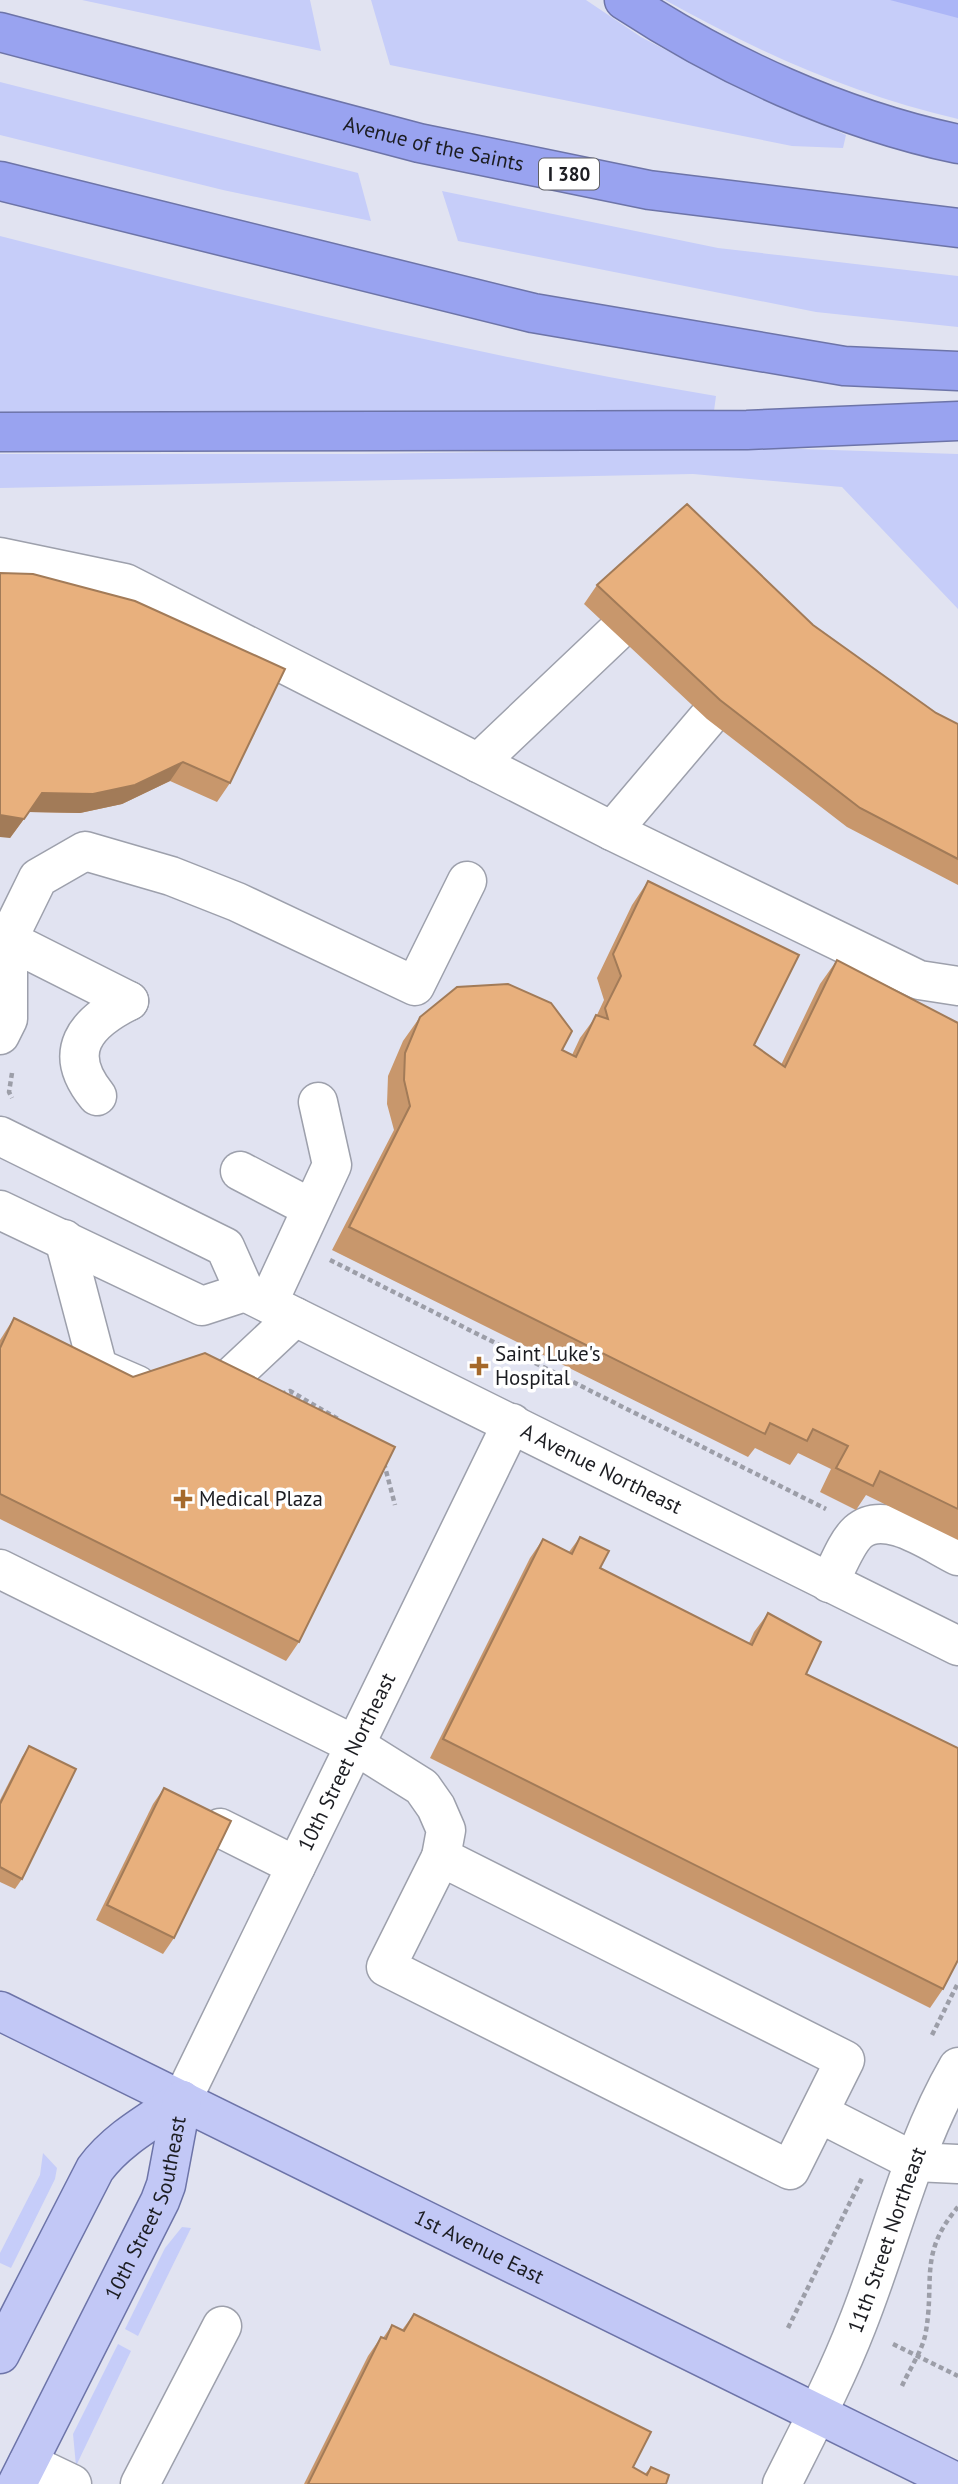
<svg xmlns="http://www.w3.org/2000/svg" width="958" height="2484" font-family="'PT Sans',sans-serif">
<style>
.green{fill:#c6cdf9}
.water{fill:#acb6f7}
.lines{fill:none;stroke-linecap:round;stroke-linejoin:round}
.minor-casing{stroke:#9da0ac;stroke-width:41}
.major-casing{stroke:#6d74a8;stroke-width:41}
.highway-casing{stroke:#6d74a8;stroke-width:41}
.path{stroke:#9c9ea8;stroke-width:4.5;stroke-dasharray:5 3.5;stroke-linecap:butt}
.minor{stroke:#fff;stroke-width:38}
.major{stroke:#c2c8f6;stroke-width:38}
.highway{stroke:#99a3f0;stroke-width:38}
.wall{fill:#c8976c}
.shaded-wall{fill:#a27b58}
.building{fill:#e8b07d;stroke:#a27b58;stroke-width:2}
.poi-dot{fill:#a5692b;stroke:#fff;stroke-width:2.5}
.labels{text-anchor:middle;stroke-width:7;stroke-linejoin:round;paint-order:stroke}
.shield{fill:#fff;stroke:#606164;stroke-width:2}
.shield-label{font-size:19px;font-weight:bold;fill:#1c1d22}
.street-label{font-size:21px;fill:#1c1d22;stroke:#fff}
.poi-label{font-size:21px;fill:#1c1d22;stroke:#fff;text-anchor:start}
</style>
<rect width="100%" height="100%" fill="#e1e3f1"/>
<!-- green -->
<g class="green">
<path d="M82,0h228l11,51z"/>
<path d="M371,0h215l55,37 42,22 163,76 -3,13 -51,-2 -402,-81z"/>
<path d="M665,0h293v119c-106,-25 -198,-66 -293,-119z"/>
<path d="M0,82l358,91 13,48 -148,-31 -223,-55z"/>
<path d="M442,191l276,57 240,28v51l-142,-15 -358,-71z"/>
<path d="M0,236c237,61 475,120 716,160l-2,15 -432,4 -282,-3z"/>
<path d="M769,448l189,6v155l-116,-122 -149,-13 -693,14v-34h362z"/>
<path d="M43,2153l14,15 -2,11 -44,89 -11,-5v-10l40,-78z"/>
<path d="M182,2227l9,1 -53,108 -13,-7 40,-81z"/>
<path d="M118,2344l13,7 -55,115 -3,-32z"/>
</g>
<!-- water -->
<path class="water" d="M890,0h68v18z"/>
<g class="lines">
<defs>
<g id="minor">
<path d="M0,557l125,26 487,248 307,149 39,6"/>
<path d="M478,763l175,-166"/>
<path d="M612,831l95,-112"/>
<path d="M0,936l129,65"/>
<path d="M0,1035l8,-16v-80l30,-61 47,-27 86,25 66,26 178,84 52,-105"/>
<path d="M97,1096c-36,-44 -12,-73 32,-95"/>
<path id="s1" d="M0,1136l225,111 20,45 713,354"/>
<path d="M240,1171l71,37"/>
<path d="M0,1210l202,96 43,-14"/>
<path d="M64,1239l34,129 39,17"/>
<path d="M268,1303l64,-138 -14,-63"/>
<path d="M200,1406l95,-89"/>
<path d="M0,1569l355,176 67,42 14,20 10,23 -5,27"/>
<path d="M829,1583c8,-15 17,-40 29,-51 27,-24 75,12 100,24"/>
<path d="M220,1828l76,38"/>
<path d="M441,1857l404,203 -55,110 -404,-203z"/>
<path id="s2" d="M182,2100l330,-677"/>
<path d="M819,2113l96,49 43,2"/>
<path d="M28,2463l44,21"/>
<path d="M140,2484l82,-158"/>
<path id="s3" d="M782,2484c26,-52 54,-105 75,-159 34,-85 55,-179 101,-258"/>
</g>
<g id="major">
<path id="s4" d="M0,2011l958,472"/>
<path d="M0,2354l95,-185c22,-30 56,-48 87,-69"/>
<path id="s5" d="M17,2484l143,-283 6,-16 16,-85"/>
</g>
<g id="highway">
<path d="M624,0c101,66 216,119 334,144"/>
<path id="s6" d="M0,32l419,111 230,47 309,38"/>
<path d="M0,181l533,132 311,53 114,5"/>
<path d="M0,432l747,-2 211,-9"/>
</g>
</defs>
<!-- minor casing -->
<use href="#minor" class="minor-casing"/>
<!-- major casing -->
<use href="#major" class="major-casing"/>
<!-- highway casing -->
<use href="#highway" class="highway-casing"/>
<!-- path -->
<g class="path">
<path d="M12,1073l-3,19 3,6"/>
<path d="M330,1260l496,249"/>
<path d="M281,1394l9,-3 48,28"/>
<path d="M384,1463l11,42"/>
<path d="M932,2035l26,-52"/>
<path d="M788,2328l74,-150"/>
<path d="M893,2344l65,32"/>
<path d="M902,2386c7,-16 19,-33 23,-50 11,-54 -8,-81 33,-129"/>
</g>
<!-- minor -->
<use href="#minor" class="minor"/>
<!-- major -->
<use href="#major" class="major"/>
<!-- highway -->
<use href="#highway" class="highway"/>
</g>
<!-- wall -->
<g class="wall">
<path d="M0,573l230,210 -13,19 -47,-21 -48,23 -42,9 -51,-1 -19,26z"/>
<path d="M597,585l216,40 123,88 22,11v161l-111,-58 -140,-108 -123,-115z"/>
<path d="M648,881l106,164 27,20 39,-81 17,-24 121,63v517l-92,-45 -10,15 -36,-18 11,-23 -33,-16 -8,12 -35,-17 -7,9 -416,-207 62,-120 -7,-26 1,-28 15,-35 17,-24 142,33 10,5 8,-17 17,-23 7,-15 -7,-22 35,-73z"/>
<path d="M14,1318l285,324 -13,19 -286,-142v-179z"/>
<path d="M580,1537l20,31 149,75 5,-11 14,-19 38,61 137,315 -13,19 -500,-250 100,-200 13,-19 26,13z"/>
<path d="M29,1746l-7,133 -7,10 -15,-7v-82l22,-43z"/>
<path d="M164,1788l10,150 -11,16 -67,-34 57,-116z"/>
<path d="M414,2314l219,153 12,7 6,-7 15,17h-362l64,-128 13,-19 2,1 9,-13 10,5z"/>
</g>
<!-- shaded-wall -->
<g class="shaded-wall">
<path d="M183,762l-13,19 -48,23 -42,9 -51,-1 13,-19z"/>
<path d="M0,815l24,4 -14,19 -10,-1z"/>
</g>
<!-- building -->
<g class="building">
<path d="M687,504l126,121 123,88 22,11v135l-98,-51 -140,-108 -123,-115z"/>
<path d="M0,573l33,1 102,27 150,68 -55,114 -47,-21 -48,23 -42,9 -51,-1 -18,26 -24,-4z"/>
<path d="M648,881l151,74 -45,90 31,22 52,-107 121,63v486l-78,-38 -7,15 -37,-18 12,-22 -35,-17 -6,12 -37,-18 -5,11 -416,-207 61,-121 -6,-26 1,-27 15,-36 37,-30 51,-3 43,19 21,28 -10,19 14,7 20,-42 12,4 -3,-11 16,-32 -8,-22z"/>
<path d="M14,1318l119,59 72,-24 190,94 -96,195 -299,-148v-146z"/>
<path d="M580,1537l29,14 -9,17 152,77 16,-32 53,29 -15,32 152,74v212l-15,29 -500,-250 100,-200 29,15z"/>
<path d="M29,1746l47,23 -54,110 -22,-12v-63z"/>
<path d="M164,1788l67,33 -57,117 -67,-33z"/>
<path d="M414,2314l237,118 -18,35 14,8 4,-8 18,8 -3,9h-358l73,-147 5,2 6,-14 12,6z"/>
</g>
<!-- markers -->
<g class="poi-dot">
<path d="M475.5 1355.5h7v7h7v7h-7v7h-7v-7h-7v-7h7z"/>
<path d="M179.5 1488.5h7v7h7v7h-7v7h-7v-7h-7v-7h7z"/>
</g>
<g class="labels">
<!-- shield labels -->
<rect class="shield" x="539" y="158.5" width="60" height="31" rx="5"/>
<g class="shield-label">
<text x="569" y="181">I 380</text>
</g>
<!-- street labels -->
<g class="street-label">
<text dy="7" stroke="none"><textPath href="#s6" startOffset="448">Avenue of the Saints</textPath></text>
<text dy="7" stroke="none"><textPath href="#s1" startOffset="698">A Avenue Northeast</textPath></text>
<text dy="7" stroke="none"><textPath href="#s2" startOffset="376">10th Street Northeast</textPath></text>
<text dy="7" stroke="none"><textPath href="#s5" startOffset="306">10th Street Southeast</textPath></text>
<text dy="7" stroke="none"><textPath href="#s3" startOffset="266">11th Street Northeast</textPath></text>
<text dy="7" stroke="none"><textPath href="#s4" startOffset="534">1st Avenue East</textPath></text>
</g>
<!-- poi labels -->
<g class="poi-label">
<text x="495" y="1361">Saint Luke's<tspan x="495" dy="24">Hospital</tspan></text>
<text x="199" y="1506">Medical Plaza</text>
</g>
</g>
</svg>
